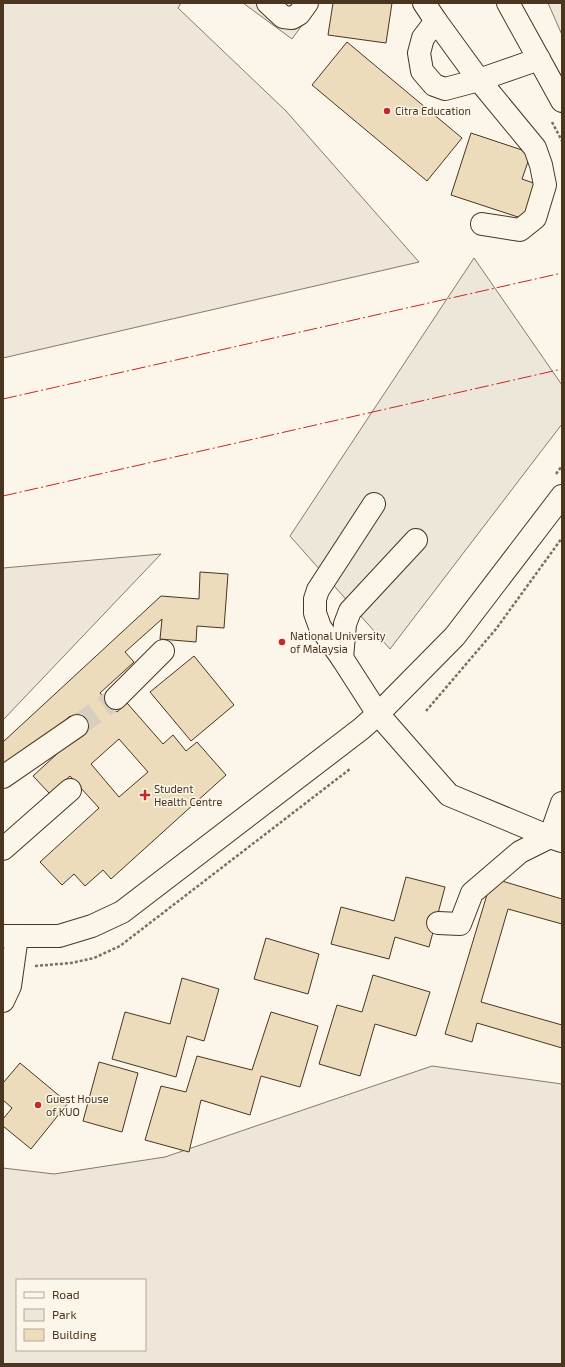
<svg xmlns="http://www.w3.org/2000/svg" width="565" height="1367" font-family="'Exo 2',sans-serif">
<style>
.green{fill:#ede6d9;stroke:#887966;fill-rule:evenodd}
.parking{fill:#ede7d9;stroke:#887966}
.building{fill:#ecdcbc;stroke:#4a3520;fill-rule:evenodd}
.lines{fill:none;stroke-linecap:round;stroke-linejoin:round}
.minor-tunnel{stroke:#d8cfc1;stroke-width:22;stroke-dasharray:22 11;stroke-linecap:butt}
.minor-casing{stroke:#4a3520;stroke-width:24}
.path{stroke:#7f6f5c;stroke-width:2.5;stroke-dasharray:3 2;stroke-linecap:butt}
.minor{stroke:#fbf6e9;stroke-width:22}
.power{stroke:#c62828;stroke-width:1;stroke-dasharray:14 3 2 3;stroke-linecap:butt}
.poi-dot{fill:#c62828;stroke:#fbf6e9;stroke-width:1.5}
.labels{text-anchor:middle;stroke-width:3;stroke-linejoin:round;paint-order:stroke}
.poi-label{font-size:11px;fill:#4a3520;stroke:#fbf6e9;text-anchor:start}
</style>
<rect width="100%" height="100%" fill="#fbf6e9"/>
<!-- green -->
<g class="green">
<path d="M3,3h178l-3,5 108,103 133,151 -416,96z"/>
<path d="M161,554l-158,166v-152z"/>
<path d="M432,1066l130,18v280h-559v-196l51,6 111,-17zM17,1280h128v70h-128z"/>
</g>
<!-- parking -->
<g class="parking">
<path d="M243,3h75l-26,36z"/>
<path d="M548,3h14v32z"/>
<path d="M474,258l88,127v39l-172,225 -100,-113z"/>
</g>
<!-- building -->
<g class="building">
<path d="M333,3h59l-6,40 -58,-8z"/>
<path d="M347,42l115,96 -35,43 -115,-96z"/>
<path d="M471,133l60,20 -9,26 17,6 -12,35 -76,-25z"/>
<path d="M200,572l28,2 -4,54 -27,-2 -1,16 -36,-3 2,-20 -37,33 9,10 -34,31 17,19 10,-9 36,41 10,-9 13,16 11,-9 29,33 -115,104 -8,-9 -18,16 -11,-12 -12,11 -22,-23 59,-54 -29,-32 -20,18 -17,-18 50,-46 -13,-14 -62,57 -5,-5v-26l158,-146 38,3zM119,739l29,33 -29,25 -28,-33z"/>
<path d="M194,656l40,49 -43,36 -41,-49z"/>
<path d="M406,877l39,10 -16,60 -34,-10 -6,22 -58,-15 10,-37 53,14z"/>
<path d="M492,878l70,21v25l-54,-15 -27,93 81,23v23l-85,-25 -5,19 -27,-8z"/>
<path d="M266,938l53,16 -11,40 -54,-15z"/>
<path d="M373,975l57,17 -14,44 -41,-12 -15,52 -41,-12 18,-59 25,7z"/>
<path d="M182,978l37,11 -15,52 -17,-5 -11,41 -64,-18 13,-47 45,12z"/>
<path d="M271,1012l47,14 -18,61 -39,-11 -11,39 -49,-15 -12,52 -44,-12 16,-54 25,6 11,-36 55,14z"/>
<path d="M99,1062l39,11 -16,59 -39,-11z"/>
<path d="M20,1063l48,40 -37,46 -28,-23v-7l9,-11 -9,-8v-17z"/>
</g>
<g class="lines">
<!-- minor-tunnel -->
<path class="minor-tunnel" d="M77,726l39,-28"/>
<defs>
<g id="minor">
<path d="M268,3l15,14 9,1 7,-4 8,-11"/>
<path d="M424,3l12,18 43,59 56,68 6,17 4,20 -10,33 -15,12 -38,-6"/>
<path d="M508,3l54,98"/>
<path d="M436,21l-13,17 -4,15 3,18 12,14 11,4 34,-9 60,-21"/>
<path d="M374,504l-56,86 -3,9v14l5,14 22,31 36,56 71,81 101,42 12,4"/>
<path d="M342,658l3,-34 5,-13 66,-71"/>
<path d="M116,698l47,-47"/>
<path d="M3,777l74,-51"/>
<path d="M3,849l67,-59"/>
<path d="M438,923l22,1 12,-31 48,-41 30,-15 12,-34"/>
<path d="M3,936h56l33,-10 30,-14 239,-183 17,-15 77,-78 107,-140"/>
<path d="M3,1001l7,-15 7,-50"/>
</g>
</defs>
<!-- minor casing -->
<use href="#minor" class="minor-casing"/>
<!-- path -->
<g class="path">
<path d="M552,122l10,19"/>
<path d="M556,474l6,-8"/>
<path d="M426,711l70,-82 66,-91"/>
<path d="M35,966l36,-3 23,-5 26,-12 230,-177"/>
</g>
<!-- minor -->
<use href="#minor" class="minor"/>
<!-- power -->
<g class="power">
<path d="M3,399l559,-126"/>
<path d="M3,496l559,-127"/>
</g>
</g>
<!-- markers -->
<g class="poi-dot">
<circle cx="387" cy="111" r="4"/>
<circle cx="282" cy="642" r="4"/>
<path d="M143 789h4v4h4v4h-4v4h-4v-4h-4v-4h4z"/>
<circle cx="38" cy="1105" r="4"/>
</g>
<g class="labels">
<!-- poi labels -->
<g class="poi-label">
<text x="395" y="115">Citra Education</text>
<text x="290" y="640">National University<tspan x="290" dy="13">of Malaysia</tspan></text>
<text x="154" y="793">Student<tspan x="154" dy="13">Health Centre</tspan></text>
<text x="46" y="1103">Guest House<tspan x="46" dy="13">of KUO</tspan></text>
</g>
</g>
<!-- border -->
<rect width="565" height="1367" fill="none" stroke="#4a3520" stroke-width="8"/>
<!-- legend -->
<rect x="16" y="1279" width="130" height="72" fill="#fbf6e9" stroke="#b4a999"/>
<rect x="24" y="1292" width="20" height="6" fill="#fbf6e9" stroke="#b4a999"/>
<text x="52" y="1299" font-size="12" fill="#4a3520">Road</text>
<rect x="24" y="1309" width="20" height="12" fill="#ede6d9" stroke="#b4a999"/>
<text x="52" y="1319" font-size="12" fill="#4a3520">Park</text>
<rect x="24" y="1329" width="20" height="12" fill="#ecdcbc" stroke="#b4a999"/>
<text x="52" y="1339" font-size="12" fill="#4a3520">Building</text>
</svg>
